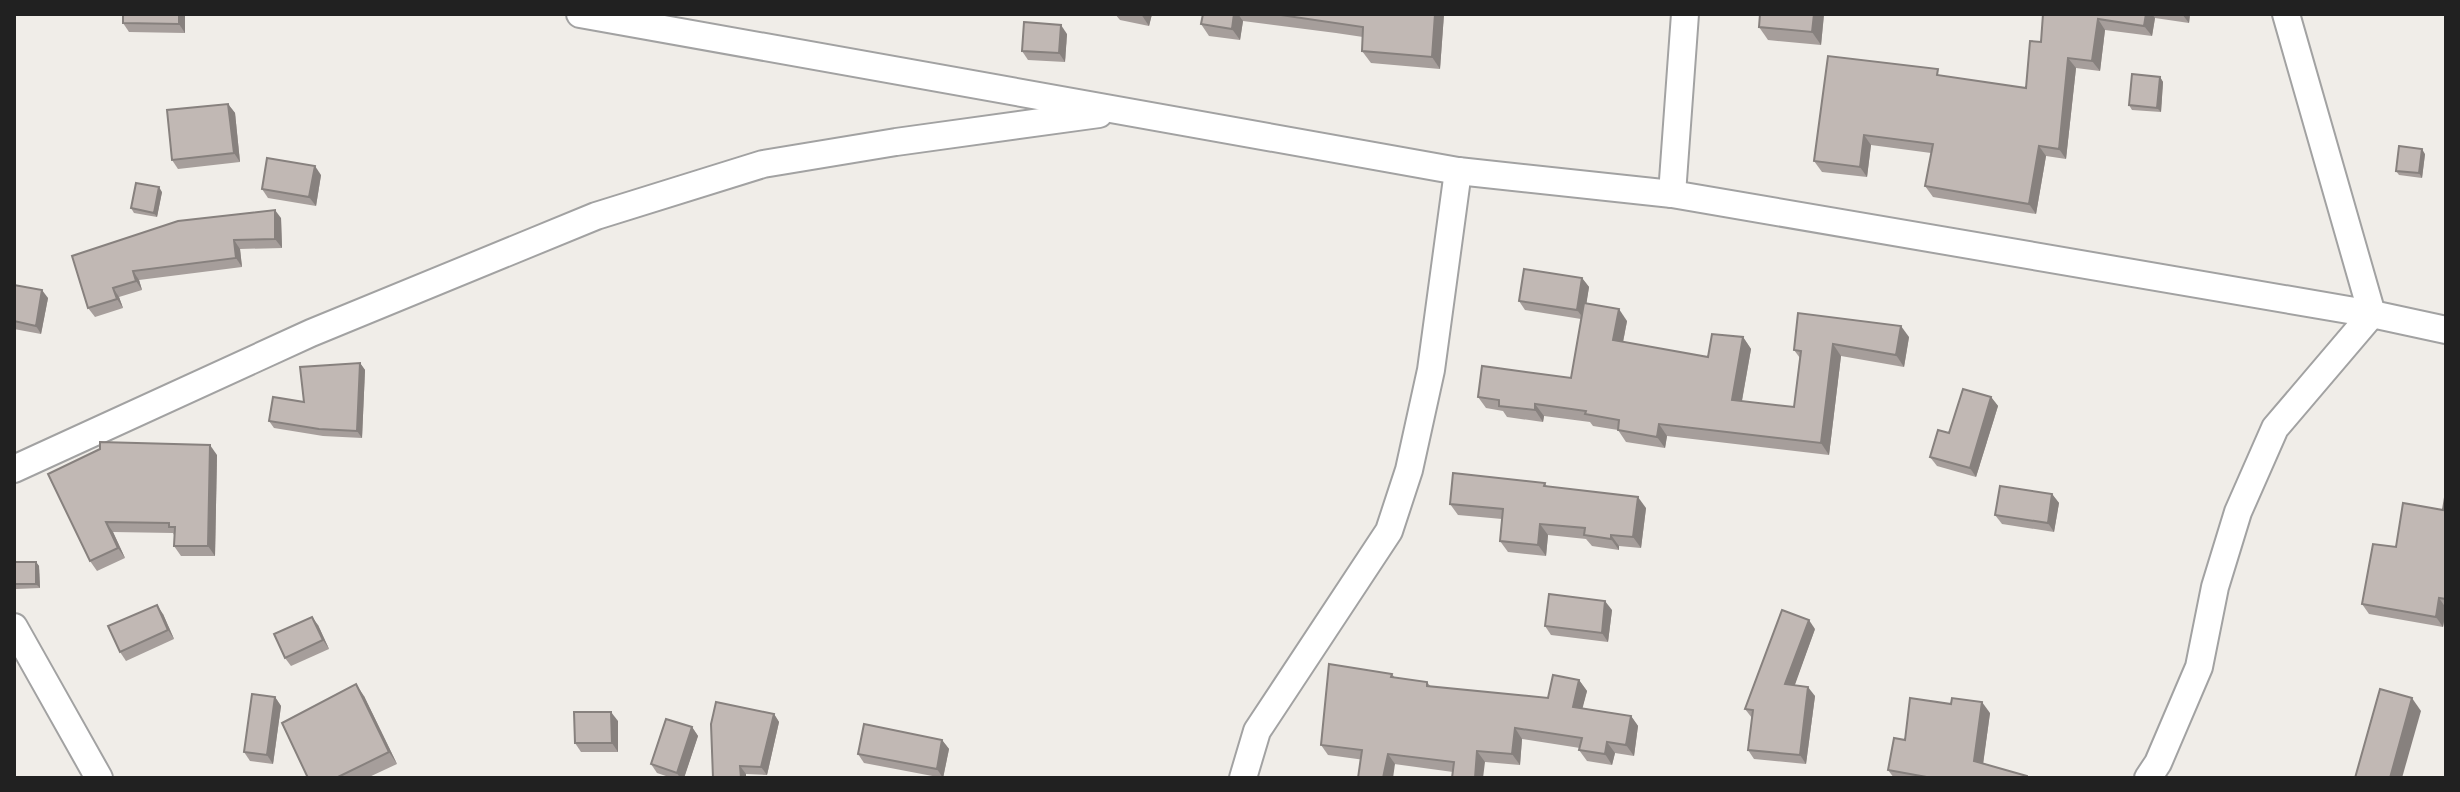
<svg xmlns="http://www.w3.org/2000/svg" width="2460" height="792" font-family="Quicksand,sans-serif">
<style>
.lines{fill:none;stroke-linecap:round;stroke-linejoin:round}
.street-casing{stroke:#a2a2a2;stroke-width:30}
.street{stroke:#fff;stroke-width:26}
.wall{fill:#a69e9b}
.shaded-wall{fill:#87817e}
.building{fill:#c1b8b4;stroke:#87817e;stroke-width:2}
</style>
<rect width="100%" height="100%" fill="#f0ede8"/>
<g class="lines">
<defs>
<g id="street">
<path d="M580,14l878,157 214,23 700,120 74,16"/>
<path d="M1672,194l13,-180"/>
<path d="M14,469l297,-136 285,-117 167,-52 133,-22 203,-28"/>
<path d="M14,627l85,151"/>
<path d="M1243,778l14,-47 132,-200 20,-61 22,-100 27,-199"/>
<path d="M2148,778l10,-15 41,-96 16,-80 23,-75 37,-84 97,-114 -86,-300"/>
</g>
</defs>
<!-- street casing -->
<use href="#street" class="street-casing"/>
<!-- street -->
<use href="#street" class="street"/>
</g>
<!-- wall -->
<g class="wall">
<path d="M123,14h62v19l-56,-1 -6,-9z"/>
<path d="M1115,14h37l-3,12 -29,-6z"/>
<path d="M1203,14h241l-4,55 -69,-6 -9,-12 1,-14 -27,-4 -93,-12 -3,19 -31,-4 -8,-12z"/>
<path d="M1824,14l-3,31 -53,-5 -9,-13z"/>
<path d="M2043,14h147l-1,9 -34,-5 -3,18 -47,-6 -5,41 -24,-3 -10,91 -20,-3 -10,58 -103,-17 -8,-11 6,-33 -60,-8 -4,32 -45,-5 -8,-11 129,-85 83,12 15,-46z"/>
<path d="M1067,34l-2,28 -37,-2 -6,-9z"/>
<path d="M2160,77l3,5 -2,30 -29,-2 -3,-5z"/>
<path d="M228,104l7,9 5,49 -62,7 -6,-9z"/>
<path d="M2425,154l-3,24 -23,-3 -3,-4z"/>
<path d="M321,175l-5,31 -48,-8 -6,-9z"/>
<path d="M162,192l-5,25 -23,-4 -3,-5z"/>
<path d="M281,218l1,30 -42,1 2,18 -103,13 3,10 -23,7 4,11 -28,9 -7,-9 -16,-52z"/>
<path d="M1582,278l7,9 -3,17 41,17 -4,21 85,15 35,-20 8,12 -9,52 52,6 6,-49 -6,-8 4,-37 111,24 -5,30 -63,-11 -12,99 -162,-19 -2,12 -39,-6 -8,-12 -25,-4 -3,-4 -46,-6 -1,6 -36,-5 -4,-6 -17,-3 -8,-11 93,-19 10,-59 -56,-9 -6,-9z"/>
<path d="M14,285l34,13 -7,36 -27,-5z"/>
<path d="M360,363l5,7 -3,68 -39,-2 -49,-8 -5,-7 35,-19z"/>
<path d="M1991,397l7,9 -22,71 -39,-11 -7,-9 19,-24z"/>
<path d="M217,455l-2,101h-34l-7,-10v-11l-1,-2 -60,-1 12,26 -28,13 -7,-10 -42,-87z"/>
<path d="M1545,483l2,4 99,21 -5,40 -22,-2v4l-27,-4 -6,-7 -38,-4 -2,21 -38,-4 -8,-11 2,-22 -44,-4 -8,-11z"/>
<path d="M2446,491v120l-3,16 -74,-13 -7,-10 34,-57 47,-37z"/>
<path d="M2052,494l7,9 -5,29 -52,-8 -7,-9z"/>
<path d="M14,562h22l3,4 1,22 -24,1 -2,-3z"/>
<path d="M1612,610l-4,32 -57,-7 -6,-9z"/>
<path d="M163,614l11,25 -48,22 -6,-9z"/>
<path d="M318,625l11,24 -38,17 -6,-8z"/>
<path d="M1815,629l-21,57 21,10 -9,68 -52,-5 -6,-9 4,-32 -7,-9z"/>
<path d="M1392,674l3,4 32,4 4,5 117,11 31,-18 8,11 -5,17 49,8 7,10 -4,30 -19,-3 -3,12 -25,-4 -8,-11 1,-2 -58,-9 -2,26 -35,-3 -32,10 -125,-17 -7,-10z"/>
<path d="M364,696l33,68 -30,14h-59z"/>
<path d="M275,697l6,9 -8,58 -23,-3 -6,-9z"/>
<path d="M1990,713l-7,50 46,15h-135l-6,-8 17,-30z"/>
<path d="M774,714l5,8 -12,53 -21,-1 -33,4z"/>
<path d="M618,721v31h-37l-6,-9z"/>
<path d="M692,727l6,9 -14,42h-12l-15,-5 -6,-9z"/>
<path d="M942,740l7,9 -6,29 -79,-15 -6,-9z"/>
</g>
<!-- shaded-wall -->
<g class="shaded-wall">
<path d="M179,14h6v19l-6,-9z"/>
<path d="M1141,14h11l-3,12z"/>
<path d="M1234,14h4l5,7 -3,19 -8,-11z"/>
<path d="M1435,14h9l-4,55 -8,-12z"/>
<path d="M1814,14h10l-3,31 -9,-13z"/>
<path d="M2146,14h6l3,4 -3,18 -8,-10z"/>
<path d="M2182,14h8l-1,9z"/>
<path d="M2098,19l7,11 -5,41 -8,-10z"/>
<path d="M1061,25l6,9 -2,28 -6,-9z"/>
<path d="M2068,58l8,10 -10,91 -7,-10z"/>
<path d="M2160,77l3,5 -2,30 -4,-4z"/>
<path d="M228,104l7,9 5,49 -6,-9z"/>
<path d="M1864,135l7,10 -4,32 -7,-10z"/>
<path d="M2039,146l7,10 -10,58 -7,-10z"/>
<path d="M2422,149l3,5 -3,24 -3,-5z"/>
<path d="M315,166l6,9 -5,31 -7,-9z"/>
<path d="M159,187l3,5 -5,25 -3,-4z"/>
<path d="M275,210l6,8 1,30 -7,-9z"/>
<path d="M234,240l6,9 2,18 -6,-9z"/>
<path d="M133,271l6,9 3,10 -6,-9z"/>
<path d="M1582,278l7,9 -5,32 -7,-9z"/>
<path d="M113,288l6,9 4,11 -6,-9z"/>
<path d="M42,290l6,8 -7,36 -5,-8z"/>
<path d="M1619,309l8,12 -6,31 -8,-12z"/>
<path d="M1901,326l8,11 -5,30 -8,-12z"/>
<path d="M1743,337l8,12 -11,62 -8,-11z"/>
<path d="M1833,344l8,12 -12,99 -8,-12z"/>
<path d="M360,363l5,7 -3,68 -5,-7z"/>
<path d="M1991,397l7,9 -22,71 -6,-9z"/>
<path d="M1535,404l9,12 -1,6 -8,-12z"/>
<path d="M1659,424l8,12 -2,12 -8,-11z"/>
<path d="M210,445l7,10 -2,101 -7,-10z"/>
<path d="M2052,494l7,9 -5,29 -6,-9z"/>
<path d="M1638,497l8,11 -5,40 -8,-11z"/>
<path d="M106,522l7,10 12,26 -7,-10z"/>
<path d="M1540,524l8,11 -2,21 -8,-11z"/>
<path d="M1611,535l8,11v4l-8,-11z"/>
<path d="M36,562l3,4 1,22 -4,-4z"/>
<path d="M2439,598l7,10 -3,19 -7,-10z"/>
<path d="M1605,601l7,9 -4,32 -6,-9z"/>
<path d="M157,605l6,9 11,25 -6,-9z"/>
<path d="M312,617l6,8 11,24 -6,-9z"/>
<path d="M1809,620l6,9 -23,64 -7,-9z"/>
<path d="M1579,680l8,11 -7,27 -7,-11z"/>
<path d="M356,684l8,12 33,68 -8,-12z"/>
<path d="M1808,687l7,9 -9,68 -6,-9z"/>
<path d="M275,697l6,9 -8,58 -6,-9z"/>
<path d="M2412,698l9,13 -19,67h-12z"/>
<path d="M1982,702l8,11 -8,59 -8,-11z"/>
<path d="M611,712l7,9v31l-6,-9z"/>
<path d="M774,714l5,8 -12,53 -6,-8z"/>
<path d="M1631,716l7,10 -4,30 -8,-11z"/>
<path d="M692,727l6,9 -14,42h-4l-3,-5z"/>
<path d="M1515,728l7,11 -2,26 -8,-11z"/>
<path d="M942,740l7,9 -6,29 -6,-9z"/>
<path d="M1607,742l8,11 -3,12 -7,-11z"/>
<path d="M1477,751l8,11 -2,16h-8z"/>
<path d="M1388,754l7,10 -2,14h-10z"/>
<path d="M740,766l6,8v4h-5z"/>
</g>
<!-- building -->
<g class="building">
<path d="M123,14h56v10l-56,-1z"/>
<path d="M1203,14h31l-2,15 -31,-5z"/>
<path d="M1274,14h161l-3,43 -70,-6 1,-24z"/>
<path d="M1760,14h54l-2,18 -53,-5z"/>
<path d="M2043,14h103l-2,12 -46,-7 -6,42 -24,-3 -9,91 -20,-3 -10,58 -104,-18 8,-42 -69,-9 -4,32 -46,-6 14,-105 110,13 -1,6 89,13 4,-47 11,1z"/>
<path d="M1024,22l37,3 -2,28 -37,-2z"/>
<path d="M2132,74l28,3 -3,31 -28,-3z"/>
<path d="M228,104l6,49 -62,7 -5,-50z"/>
<path d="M2399,146l23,3 -3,24 -23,-2z"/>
<path d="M267,158l48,8 -6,31 -47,-8z"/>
<path d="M136,183l23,4 -5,26 -23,-5z"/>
<path d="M275,210v29l-41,1 2,18 -103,13 3,10 -23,7 4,11 -29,9 -16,-52 106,-35z"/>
<path d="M1524,269l58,9 -5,32 -58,-9z"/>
<path d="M14,285l28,5 -6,36 -22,-5z"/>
<path d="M1584,303l35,6 -6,31 95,17 4,-23 31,3 -11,63 62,7 7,-56 -7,-1 4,-37 103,13 -5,29 -63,-11 -12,99 -162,-19 -2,13 -39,-7 1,-10 -34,-6 1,-3 -51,-7v6l-36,-4v-6l-21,-3 4,-31 89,12z"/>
<path d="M360,363l-3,68 -38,-2 -50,-8 4,-24 31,5 -4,-35z"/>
<path d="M1963,389l28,8 -21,71 -40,-11 8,-27 11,3z"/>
<path d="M100,442l110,3 -2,101h-34l1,-19h-6v-4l-63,-1 12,26 -28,13 -42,-87 52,-25z"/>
<path d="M1453,473l92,10 -1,3 94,11 -5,40 -22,-2v4l-27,-4 1,-7 -45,-4 -2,21 -38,-4 3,-32 -53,-5z"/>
<path d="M2000,486l52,8 -4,29 -53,-8z"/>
<path d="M2446,491v108l-7,-1 -3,19 -74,-13 11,-60 23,3 7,-44 40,7z"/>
<rect x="14" y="562" width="22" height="22"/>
<path d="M1549,594l56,7 -3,32 -57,-7z"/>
<path d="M157,605l11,25 -48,22 -12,-26z"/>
<path d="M1782,610l27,10 -24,64 23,3 -8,68 -52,-5 5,-40 -8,-1z"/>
<path d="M312,617l11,23 -38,18 -11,-24z"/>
<path d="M1329,664l63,10 -1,3 36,5v4l121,12 5,-23 26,5 -6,27 58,9 -5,29 -19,-3 -2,12 -26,-4 3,-12 -67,-10 -3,26 -35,-3 -2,27h-23l2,-16 -66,-8 -5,24h-25l4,-28 -41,-5z"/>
<path d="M356,684l33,68 -53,26h-28l-26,-55z"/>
<path d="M2380,689l32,9 -22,80h-35z"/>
<path d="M252,694l23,3 -8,58 -23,-3z"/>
<path d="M1910,698l41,6 1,-6 30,4 -8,59 53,15v2h-95l-44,-8 6,-32 11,2z"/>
<path d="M716,702l58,12 -13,53 -21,-1 1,12h-28l-2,-54z"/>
<path d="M574,712h37l1,31h-37z"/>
<path d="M666,719l26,8 -15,46 -26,-9z"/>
<path d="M864,724l78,16 -5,29 -79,-15z"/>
</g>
<!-- border -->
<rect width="2460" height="792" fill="none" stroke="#212121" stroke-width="32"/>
</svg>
